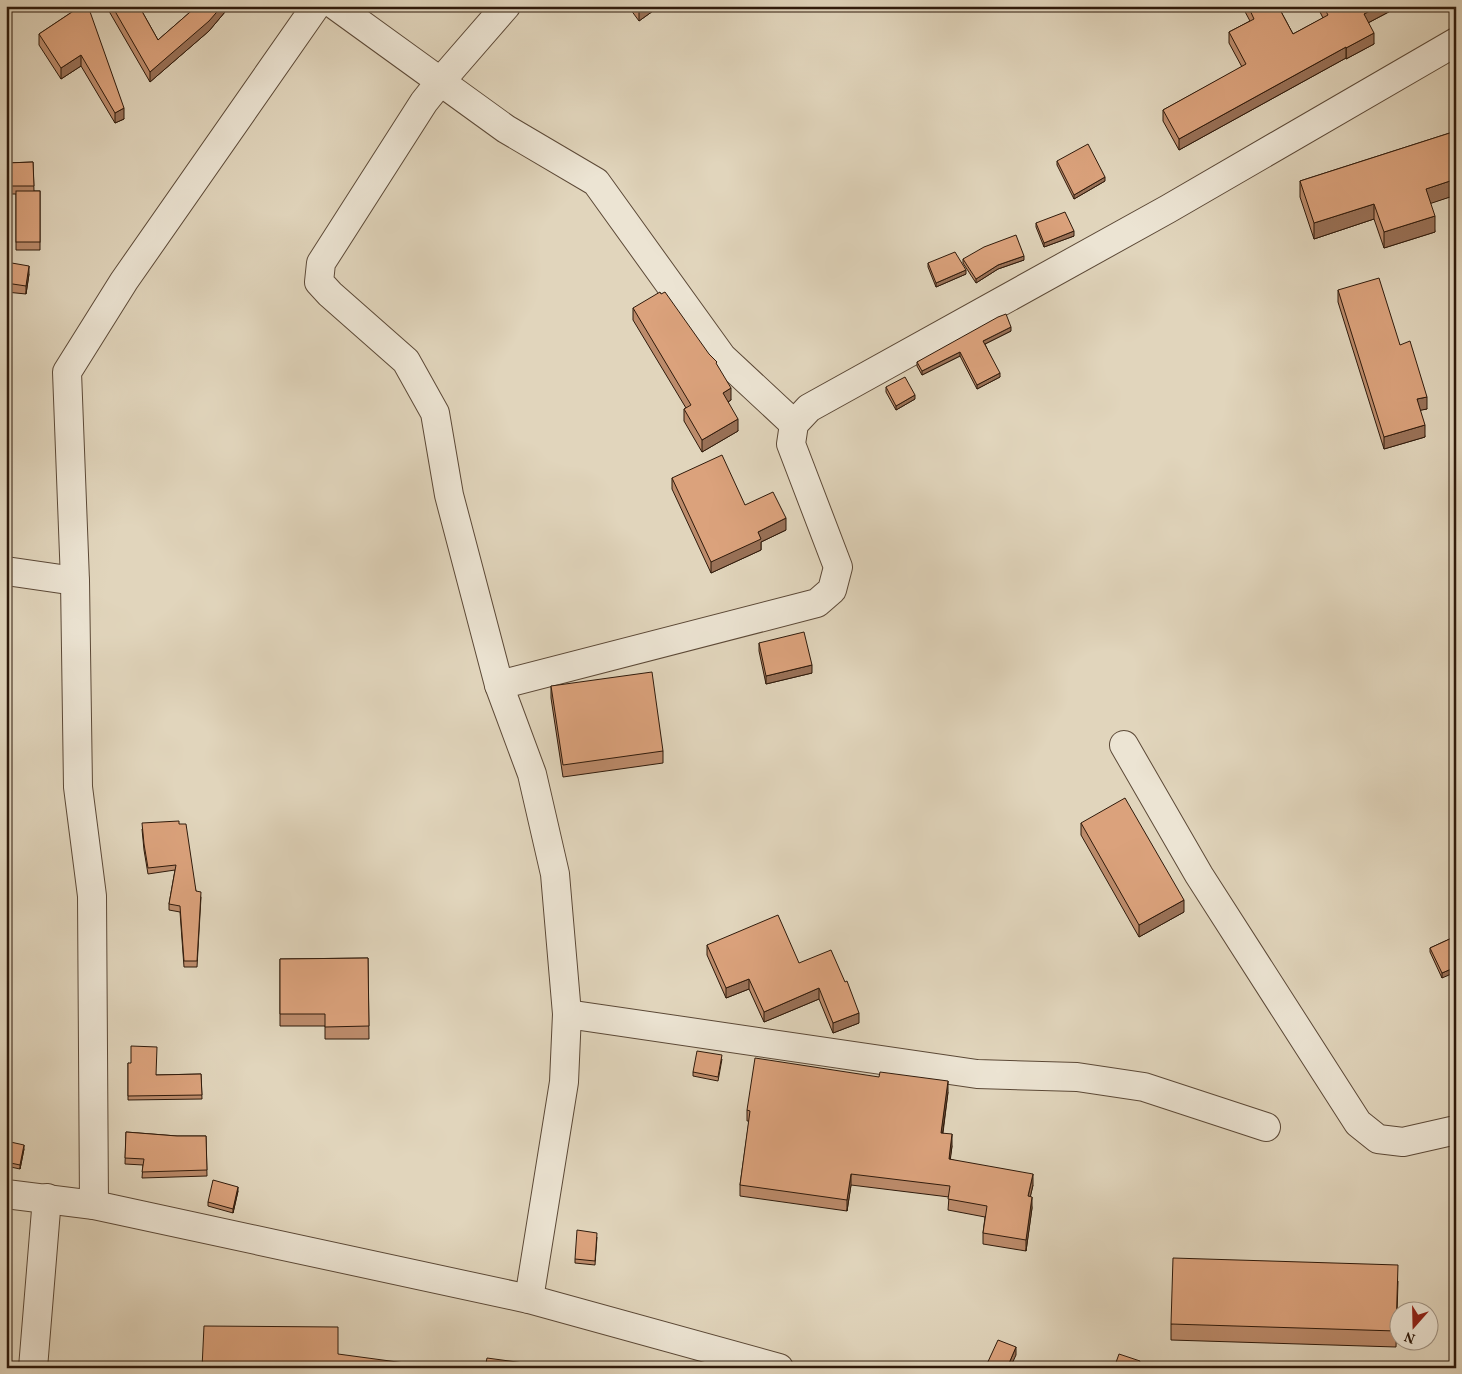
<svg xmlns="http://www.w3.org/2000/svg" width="1462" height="1374" font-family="Vollkorn,serif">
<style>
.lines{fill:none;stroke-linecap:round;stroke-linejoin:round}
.minor-casing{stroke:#5c4937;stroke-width:30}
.minor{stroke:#ece4d3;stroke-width:28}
.wall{fill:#bc8b6b;stroke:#2f1a0b}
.shaded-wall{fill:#997157;stroke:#2f1a0b}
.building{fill:#dba27c;stroke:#2f1a0b}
</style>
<rect width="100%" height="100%" fill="#e1d5bc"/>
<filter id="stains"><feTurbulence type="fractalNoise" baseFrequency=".004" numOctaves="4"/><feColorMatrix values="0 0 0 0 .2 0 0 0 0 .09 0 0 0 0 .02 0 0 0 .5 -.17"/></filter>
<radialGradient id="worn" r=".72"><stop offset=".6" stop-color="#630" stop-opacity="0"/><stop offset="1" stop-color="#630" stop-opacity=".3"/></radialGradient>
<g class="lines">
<defs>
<g id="minor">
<path d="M336,6l170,123 90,53 126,175 72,67"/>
<path d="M506,6l-66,76 -16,20 -103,161 -2,19 11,12 76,67 29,52 14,82 50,190 33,89 23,100 12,140 -3,68 -35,217"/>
<path d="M6,571l69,10"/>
<path d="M499,685l318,-82 15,-13 6,-23 -47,-123 3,-20 15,-16 359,-199 288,-167"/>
<path d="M1124,745l75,130 159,248 20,16 25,3 53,-12"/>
<path d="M567,1014l410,60 100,3 67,10 122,40"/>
<path d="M6,1194l88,11 435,94 250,69"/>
<path d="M94,1205l-2,-309 -14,-109 -3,-206 -8,-209 57,-91 192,-275"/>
<path d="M33,1368l14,-170"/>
</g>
</defs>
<!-- minor casing -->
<use href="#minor" class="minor-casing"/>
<!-- minor -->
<use href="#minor" class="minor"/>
</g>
<!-- wall -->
<g class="wall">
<path d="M81,6l43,113 -9,4 -34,-57 -20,13 -22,-34v-11z"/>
<path d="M106,6h33l19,34 39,-34h33l-21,25 -59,51z"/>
<path d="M628,6h32l-21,15z"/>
<path d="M1242,6h36l15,28 30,-16 -6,-12h83l-32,17 6,21 -28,15v-1l-167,92 -16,-29v-11l79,-43 -13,-24v-11l21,-11z"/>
<path d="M1456,131v64l-26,8 5,29 -51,16 -10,-29 -60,20 -14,-42v-16z"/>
<path d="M1057,161l48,20 -31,18 -17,-34z"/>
<path d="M33,162l1,29h6v59h-24v-56h-10v-31z"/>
<path d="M1036,223l38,13 -30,11 -8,-20z"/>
<path d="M963,259l61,1 -26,9 -22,14 -13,-20z"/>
<path d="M6,262l23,12 -3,20 -20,-2z"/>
<path d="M928,263l38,11 -30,13 -8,-20z"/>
<path d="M1338,290l62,55 27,64 -7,1 5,27 -41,12 -46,-147z"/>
<path d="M633,308l84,57 14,35 -3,2 10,29 -36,21 -18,-31v-12l2,-1 -53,-88z"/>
<path d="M1011,331l-26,13 15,33 -23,12 -17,-33 -38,19 -5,-9v-4z"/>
<path d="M886,387l29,12 -19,11 -10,-18z"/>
<path d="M672,478l73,27 41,25 -25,12v8l-50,23 -39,-84z"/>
<path d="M759,643l53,30 -46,11 -7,-33z"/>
<path d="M551,686l112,65v12l-100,14 -12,-79z"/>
<path d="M1081,823l103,89 -45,25 -58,-102z"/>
<path d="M179,824l17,67 5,6 -4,70h-13l-4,-55 -11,-2v-6l6,-34 -27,4 -4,-24 -2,-21z"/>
<path d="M1454,937l-12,41 -12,-26v-4z"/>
<path d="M707,945l92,18 60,60 -26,10 -14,-34 -55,23 -15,-33 -23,9 -19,-43z"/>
<path d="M368,958l1,81h-44v-13h-45v-67z"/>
<path d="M722,1059l-4,22 -25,-5v-4z"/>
<path d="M128,1063l28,12 45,-1 1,25 -74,1z"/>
<path d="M948,1092l-5,41 9,13 -2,13 83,26 -3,12 2,11 -6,43 -43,-7v-11l2,-16 -37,-7 1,-13 -98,-12 -4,26 -107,-15v-11l9,-64h-2v-11z"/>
<path d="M126,1132l51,4h29l1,40 -65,2 1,-13 -18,-1z"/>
<path d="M6,1141l18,8 -4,20 -14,-3z"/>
<path d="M238,1191l-5,22 -25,-7v-4z"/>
<path d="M597,1237l-2,28 -20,-2v-4z"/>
<path d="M1398,1281l-2,66 -225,-7v-16z"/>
</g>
<!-- shaded-wall -->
<g class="shaded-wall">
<path d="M222,6h8l-21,25 -59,51v-10z"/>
<path d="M645,6h15l-21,15v-10z"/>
<path d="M1379,6h21l-36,19v-11z"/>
<path d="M1374,33v11l-28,15v-11z"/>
<path d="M1346,47v11l-167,92v-11z"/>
<path d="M81,55v11l-20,13v-11z"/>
<path d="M124,108v11l-9,4v-10z"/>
<path d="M1105,177v4l-31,18v-4z"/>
<path d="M1456,179v16l-30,10v-16z"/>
<path d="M1374,204v15l-60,20v-16z"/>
<path d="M1435,216v16l-51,16v-16z"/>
<path d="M1074,231v5l-30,11v-4z"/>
<path d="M1024,256v4l-26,9 -22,14v-4l22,-14z"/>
<path d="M29,266v8l-3,20v-8z"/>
<path d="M966,270v4l-30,13v-4z"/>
<path d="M1011,327v4l-28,14v-4z"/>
<path d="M960,352v4l-38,19v-4z"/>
<path d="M1000,373v4l-23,12v-4z"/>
<path d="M731,388v12l-8,5v-12z"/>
<path d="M915,395v4l-19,11v-4z"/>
<path d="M1427,397v12l-10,2v-12z"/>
<path d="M738,419v12l-36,21v-12z"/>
<path d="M1425,425v12l-41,12v-12z"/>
<path d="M786,518v12l-25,12v8l-50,23v-11l47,-30z"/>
<path d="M812,665v8l-46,11v-8z"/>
<path d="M1184,900v12l-45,25v-12z"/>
<path d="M1456,967v5l-14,6v-5z"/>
<path d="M749,979v10l-23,9v-10z"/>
<path d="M819,988v11l-55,23v-10z"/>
<path d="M859,1013v10l-26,10v-10z"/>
<path d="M948,1081v11l-7,52v-11z"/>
<path d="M952,1134v12l-3,24v-11z"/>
<path d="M24,1145v4l-4,20v-4z"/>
<path d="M851,1174v11l-4,26v-11z"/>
<path d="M1033,1174v11l-5,22v-11z"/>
<path d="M238,1187v4l-5,22v-4z"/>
<path d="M1032,1197v11l-6,43v-11z"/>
<path d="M1016,1347v8l-6,13h-3z"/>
</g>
<!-- building -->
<g class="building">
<path d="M81,6h7l36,102 -9,5 -34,-58 -20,13 -22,-34z"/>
<path d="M112,6h27l19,34 39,-34h25l-13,15 -59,51z"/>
<path d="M636,6h9l-6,5z"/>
<path d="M1248,6h30l15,28 35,-19 -5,-9h56l-15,8 10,19 -28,15v-1l-167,92 -16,-29 83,-46 -17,-32 25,-13z"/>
<path d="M1456,131v48l-30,10 9,27 -51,16 -10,-28 -60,19 -14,-42z"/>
<path d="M1088,144l17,33 -31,18 -17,-34z"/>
<path d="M33,162l1,24h-28v-23z"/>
<rect x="16" y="191" width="24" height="51"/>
<path d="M1065,212l9,19 -30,12 -8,-20z"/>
<path d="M1016,235l8,21 -26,9 -22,14 -13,-20 21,-12z"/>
<path d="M955,252l11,18 -30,13 -8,-20z"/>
<path d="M6,262l23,4 -3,20 -20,-3z"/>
<path d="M1379,278l21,67 10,-4 17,56 -10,2 8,26 -41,12 -46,-147z"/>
<path d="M660,292l1,2 4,-2 44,62 8,8 -1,1 15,25 -8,5 15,26 -36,21 -18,-31 7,-4 -58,-97z"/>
<path d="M1006,314l5,13 -28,14 17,32 -23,12 -17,-33 -38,19 -5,-9 81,-45z"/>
<path d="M905,377l10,18 -19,11 -10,-19z"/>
<path d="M722,455l23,50 28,-13 13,26 -28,14 3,7 -50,23 -39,-84z"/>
<path d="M804,632l8,33 -46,11 -7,-33z"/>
<path d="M652,672l11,79 -100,14 -12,-79z"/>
<path d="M1125,798l59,102 -45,25 -58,-102z"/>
<path d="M179,821v3h7l10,67 5,1 -4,69h-13l-4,-55 -11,-2 7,-39 -28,3 -4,-24 -2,-21z"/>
<path d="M778,915l21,48 32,-13 14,32 2,-1 12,32 -26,10 -14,-35 -55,24 -15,-33 -23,9 -19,-43z"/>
<path d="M1454,937l2,4v26l-14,6 -12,-25z"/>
<path d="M368,958l1,68 -44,1v-13h-45v-55z"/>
<path d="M131,1046l26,1 -1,28 45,-1 1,21 -74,1v-33h3z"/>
<path d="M697,1051l25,4 -4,22 -25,-5z"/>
<path d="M755,1058l124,19 1,-5 68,9 -7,52 11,1 -3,25 84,15 -5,22 4,1 -6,43 -43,-7 4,-27 -39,-7 2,-13 -99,-12 -4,26 -107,-15 10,-74 -3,-1z"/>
<path d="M126,1132l51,4h29l1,34 -65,2 2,-13 -19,-1z"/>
<path d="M6,1141l18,4 -4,20 -14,-3z"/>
<path d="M213,1180l25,7 -5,22 -25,-7z"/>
<path d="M577,1230l20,3 -2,28 -20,-2z"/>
<path d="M1173,1258l225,7 -2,66 -225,-7z"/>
<path d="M204,1326l134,1v27l104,14h-240z"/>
<path d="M998,1340l18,7 -9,21h-17l-4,-2z"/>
<path d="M1119,1354l21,7 -2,7h-24z"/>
<path d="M487,1358l74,10h-76z"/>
<path d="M586,1365l17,3h-18z"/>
</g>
<!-- margin -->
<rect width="1462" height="1374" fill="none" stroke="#e1d5bc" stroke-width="25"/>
<rect x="8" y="8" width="1447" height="1359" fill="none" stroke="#2f1a0b" stroke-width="2.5"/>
<rect x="12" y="12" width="1437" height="1349" fill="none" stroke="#2f1a0b"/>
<!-- north arrow -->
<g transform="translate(1414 1326) rotate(200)"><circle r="24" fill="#ece4d3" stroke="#a09383"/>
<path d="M0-4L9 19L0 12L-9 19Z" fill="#8f2418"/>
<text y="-8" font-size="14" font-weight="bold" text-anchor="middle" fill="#2f1a0b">N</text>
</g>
<rect width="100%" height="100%" filter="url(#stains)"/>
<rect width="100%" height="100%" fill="url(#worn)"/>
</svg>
